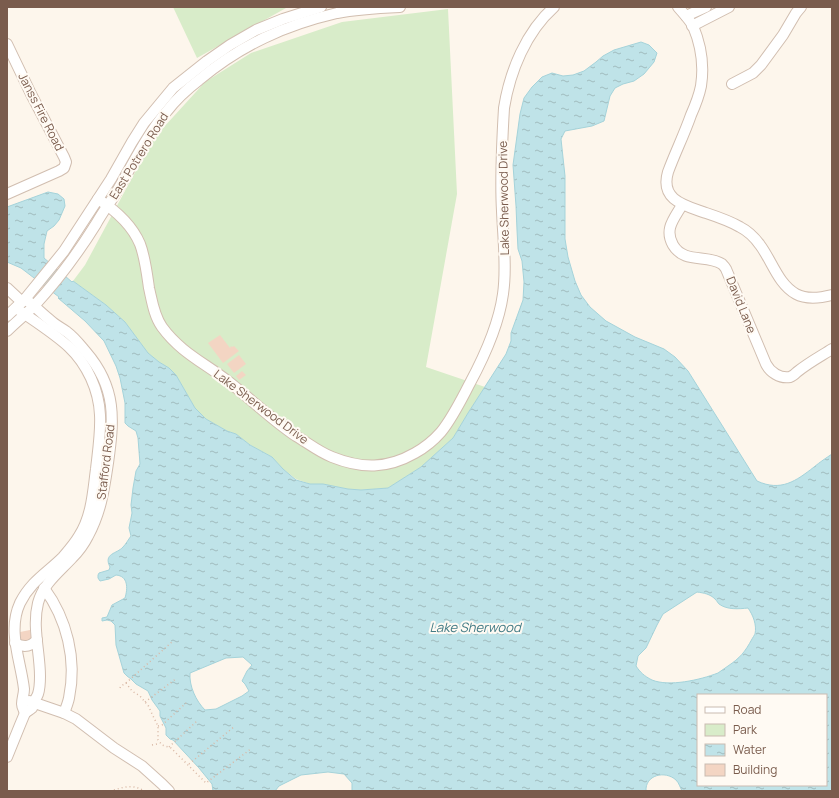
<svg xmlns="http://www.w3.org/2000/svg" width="839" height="798" font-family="Manrope,sans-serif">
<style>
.green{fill:#d8ecc9}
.water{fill:url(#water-ripples);stroke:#a5d3da;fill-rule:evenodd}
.building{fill:#f3d5c3}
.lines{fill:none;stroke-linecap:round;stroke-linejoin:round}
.minor-casing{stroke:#d1beb0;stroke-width:12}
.path{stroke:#d9b8a5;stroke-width:1.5;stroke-dasharray:1 3;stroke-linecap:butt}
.minor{stroke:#fff;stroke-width:10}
.labels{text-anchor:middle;stroke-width:4;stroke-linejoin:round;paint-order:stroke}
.street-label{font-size:12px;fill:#7a5c4d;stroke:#fffaf3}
.water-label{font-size:13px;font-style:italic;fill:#437c86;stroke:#fffaf3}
</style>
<defs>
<pattern id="water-ripples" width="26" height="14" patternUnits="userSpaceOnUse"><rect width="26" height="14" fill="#bfe3e8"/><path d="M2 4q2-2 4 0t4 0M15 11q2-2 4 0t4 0" fill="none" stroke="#a0bbbe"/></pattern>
</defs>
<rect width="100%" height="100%" fill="#fdf6ec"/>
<!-- green -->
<g class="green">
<path d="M173,7h119l-6,1 -89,50z"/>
<path d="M448,9l9,185 -31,173 59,20 -17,26 -15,25 -32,29 -33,21 -27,2 -13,-1 -25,-5h-13l-14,-5 -13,-10 -11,-12 -22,-12 -14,-11 -9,-3 -21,-12 -11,-11 -19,-33 -7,-7 -10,-6 -11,-9 -23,-31 -19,-17 -33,-24 12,-16 68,-126 52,-57 46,-29 91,-31z"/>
</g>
<!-- water -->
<path class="water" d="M641,42l8,3 8,8 -3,9 -10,12 -10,7 -11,3 -8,4 -5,8 -6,25 -12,5 -27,5 -4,8 4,37v63l3,18 7,24 6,14 9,12 16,14 29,16 29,12 11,8 13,14 69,110c24,11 39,0 57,-14 6,-5 12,-9 18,-13v337h-150c-2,-4 -3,-8 -6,-11 -11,-10 -31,-5 -30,11h-294v-8l-8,-9 -16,-2 -27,3 -22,11 -4,5h-62l-1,-7 -13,-16 -26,-28 -3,-1 -4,-4v-7l-6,-12v-5l-8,-11 -4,-9 -12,-7 -5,-5 -4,-3 -3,-3 -8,-28 -1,-20 -4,-4 -4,-1 -5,1v-3l5,-1 5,-12 13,-7c3,-10 3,-22 -9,-23l-7,4 -9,2 -2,-3v-3l1,-2 10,-3 1,-3c-7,-14 7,-13 13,-20 3,-3 5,-7 8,-11l-2,-8 3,-15 -1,-8 2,-17 3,-17 4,-7 -2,-26 -2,-7 -8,-5 -3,-3v-20l-5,-25 -4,-12 -12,-25 -19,-20 -27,-23 1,-1 -38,-29 -14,-6v-55l41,-15 10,2 6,5 1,7 -6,14 -5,6 -7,5 -3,13v14l28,24 1,-1 33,24 19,17 23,31 11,9 10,6 7,7 19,33 11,11 21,12 9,3 14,11 22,12 11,12 13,11 14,4h13l25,5 13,1 27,-2 33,-21 32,-29 15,-25 38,-59 5,-13v-8l12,-33 1,-18 -2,-21 -4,-12 -1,-19 -1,-24 -3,-41 7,-51 4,-16 8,-11 10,-10 10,-4 11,3 10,-1 11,-4 12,-9 7,-6 11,-6zM697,592c7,1 13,2 18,7 2,2 3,4 4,5 8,6 20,5 29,4 5,7 9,17 7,26 0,0 -3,5 -3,5 -7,13 -12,19 -24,27 -3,2 -7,5 -10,7 -18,7 -49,14 -66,7 -8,-4 -12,-8 -16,-14l2,-10 8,-8 11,-23 6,-11zM243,657l9,8 -5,6 -5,10 3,3 4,7 -7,5 -26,13 -11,1c-9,-9 -16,-24 -15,-37l36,-15zM698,695h128v90h-128z"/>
<!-- building -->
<g class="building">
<path d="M220,335l10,13 1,-2 1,1 2,-1 5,5 -16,12 -15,-20z"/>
<path d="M239,355l7,9 -12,9 -7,-9z"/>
<path d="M242,371l4,4 -7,5 -3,-4z"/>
<path d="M30,630l2,12 -11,1 -1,-11z"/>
</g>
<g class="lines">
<defs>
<g id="minor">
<path d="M678,7c5,6 11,12 15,19 8,19 11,41 8,60 -2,10 -6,20 -10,29 -7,20 -16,38 -23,57 -8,27 15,33 35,40 12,4 25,8 37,15 8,4 15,11 20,18 12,16 18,39 36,49 11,6 24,4 36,1"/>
<path d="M686,16l20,-9"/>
<path d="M692,26l37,-19"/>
<path d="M7,44l24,50 33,63 2,5 -2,6 -5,3 -52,23"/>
<path d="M732,84l21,-11 8,-8 22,-30 13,-22 5,-6"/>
<path d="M98,199c17,11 34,26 42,45 5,13 7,30 9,44 3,13 5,28 13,39 19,26 43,36 67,55 23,18 43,38 67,54 12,7 23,16 36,21 30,12 55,12 83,-4 9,-5 19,-13 26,-21 12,-15 20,-32 29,-49 14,-26 29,-60 33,-89 4,-27 0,-56 -1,-83 -2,-34 0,-69 2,-103 6,-37 22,-76 50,-101"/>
<path d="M682,205c-8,14 -18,24 -9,40 11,19 34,9 49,19 1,1 3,3 4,5l40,95c4,8 14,15 24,13 3,-1 5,-3 7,-5 11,-9 24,-16 35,-23"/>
<path d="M7,288l15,14"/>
<path d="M16,308c17,12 38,25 53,39 18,17 30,43 31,68 1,17 -2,36 -4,54 -3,22 -4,47 -17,67 -4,7 -10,14 -16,21 -16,16 -32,24 -43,46 -13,28 1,58 4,86 0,5 -2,10 -2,15 0,3 2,6 3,9"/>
<path d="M7,316l18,-17 39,-48 47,-72 21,-37 12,-19 29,-35 34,-27 23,-16 26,-15 27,-11 38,-12"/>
<path d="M7,331c9,-9 18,-16 27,-25 23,-25 44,-53 62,-82 6,-11 13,-20 20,-31 16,-27 30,-57 51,-82 10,-13 19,-21 32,-31 42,-35 86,-55 138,-67 21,-4 42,-5 63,-6"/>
<path d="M44,588c23,31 33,72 25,110 -1,5 -3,10 -5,15"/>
<path d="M15,643c9,5 15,4 22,-3"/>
<path d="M29,701l35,12 12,6 38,29 28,18 20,18 7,7"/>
<path d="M25,713c2,-2 5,-3 7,-5 1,-2 1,-4 2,-6 1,-3 3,-5 4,-8 2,-6 2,-13 2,-18 0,-24 -8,-49 -2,-73 5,-19 21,-31 34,-45 6,-6 12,-14 16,-22 13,-24 16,-46 20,-73 6,-43 9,-75 -22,-111 -6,-7 -11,-14 -19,-20 -5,-4 -12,-7 -17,-12 -9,-7 -16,-15 -25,-21"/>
<path d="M7,757l13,-32 5,-12"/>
</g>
</defs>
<!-- minor casing -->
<use href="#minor" class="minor-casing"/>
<!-- path -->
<g class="path">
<path d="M126,683l47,-42"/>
<path d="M120,688l1,-2 5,-3 6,8 8,5 5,6 3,3 5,11 5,10v14l4,5 9,3 35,35 46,-35"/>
<path d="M145,702l32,-24"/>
<path d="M158,726l4,-1 24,-22"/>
<path d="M152,745l5,-1 2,-1"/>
<path d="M169,747l28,-26"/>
<path d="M189,764l46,-38"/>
<path d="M110,791c12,-3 22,-8 34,0"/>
</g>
<!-- minor -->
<use href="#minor" class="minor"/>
</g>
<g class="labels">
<!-- street labels -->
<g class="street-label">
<text transform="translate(41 112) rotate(63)" y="4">Janss Fire Road</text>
<text transform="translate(139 156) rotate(-58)" y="4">East Potrero Road</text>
<text transform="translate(504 198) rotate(-91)" y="4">Lake Sherwood Drive</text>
<text transform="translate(741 305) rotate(68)" y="4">David Lane</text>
<text transform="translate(261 407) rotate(37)" y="4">Lake Sherwood Drive</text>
<text transform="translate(106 462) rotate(-83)" y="4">Stafford Road</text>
</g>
<!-- water labels -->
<g class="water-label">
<text x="475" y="632">Lake Sherwood</text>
</g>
</g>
<!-- border -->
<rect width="839" height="798" fill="none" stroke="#7a5c4d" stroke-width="16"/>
<!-- legend -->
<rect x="697" y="694" width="130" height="92" fill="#fffaf3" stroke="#cabbb1"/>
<rect x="705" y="707" width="20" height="6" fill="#ffffff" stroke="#cabbb1"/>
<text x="733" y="714" font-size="12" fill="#7a5c4d">Road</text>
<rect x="705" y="724" width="20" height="12" fill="#d8ecc9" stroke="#cabbb1"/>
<text x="733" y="734" font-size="12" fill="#7a5c4d">Park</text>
<rect x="705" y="744" width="20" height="12" fill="url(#water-ripples)" stroke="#cabbb1"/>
<text x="733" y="754" font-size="12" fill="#7a5c4d">Water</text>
<rect x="705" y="764" width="20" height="12" fill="#f3d5c3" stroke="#cabbb1"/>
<text x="733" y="774" font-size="12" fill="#7a5c4d">Building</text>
</svg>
